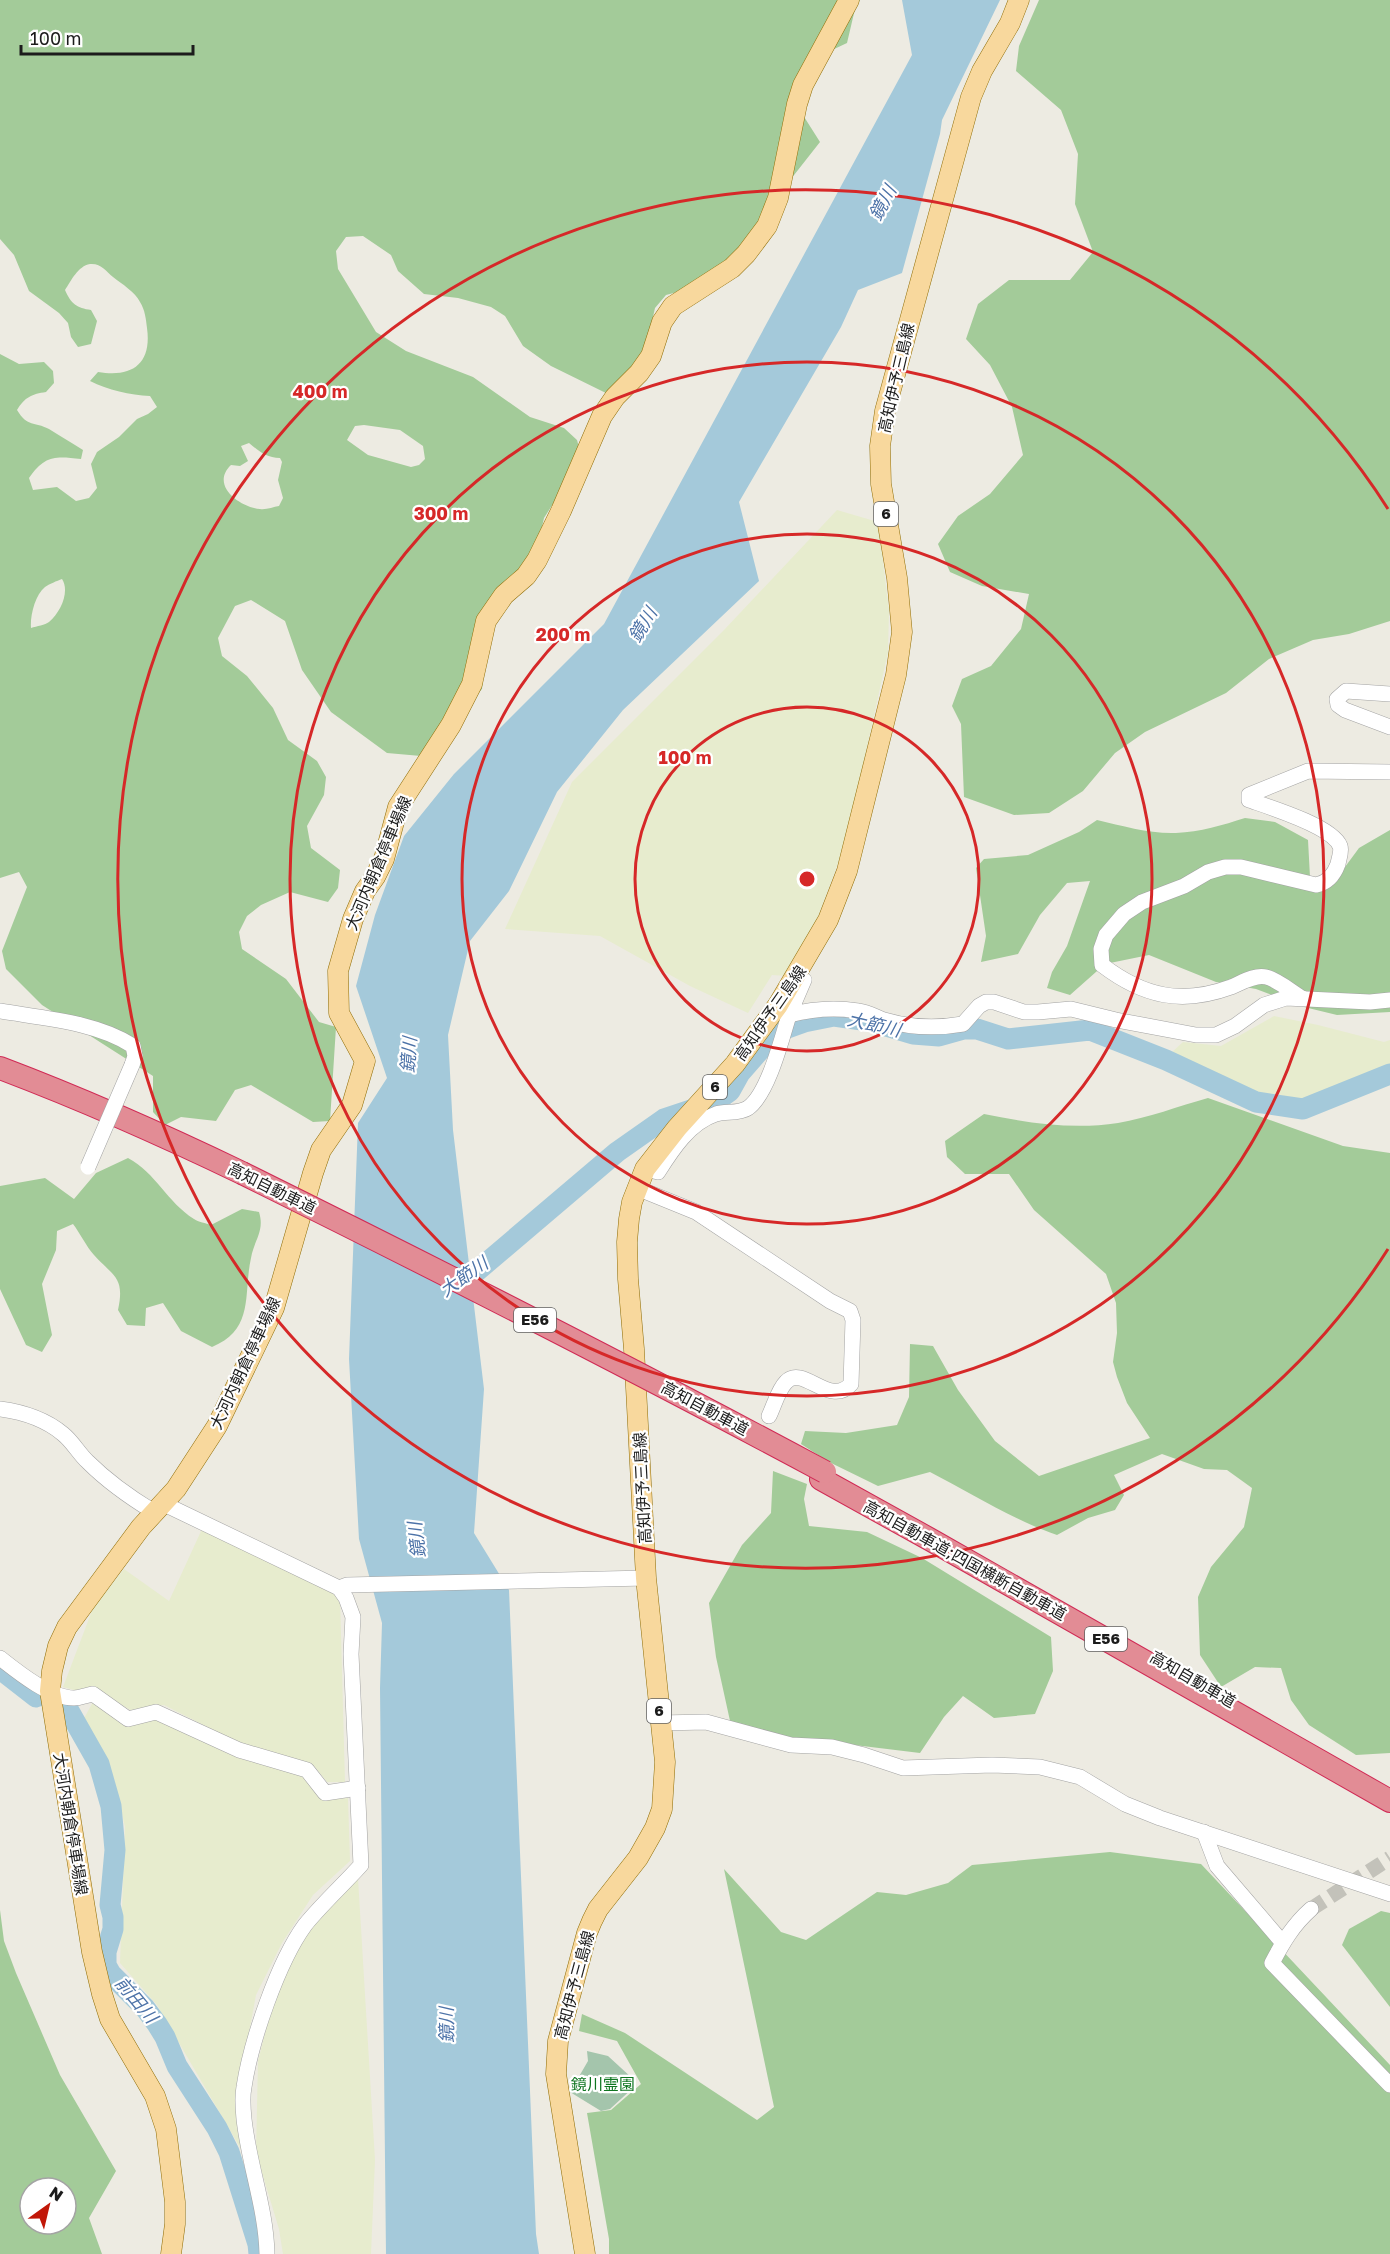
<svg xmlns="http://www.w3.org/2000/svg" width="1390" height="2254" font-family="'Golos Text','Noto Sans JP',sans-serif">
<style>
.farmland{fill:#e7ecce}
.forest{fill:#a3cb99;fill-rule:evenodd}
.cemetery{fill:#a4c5ac}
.water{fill:#a4c9da}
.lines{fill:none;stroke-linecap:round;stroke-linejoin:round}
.river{stroke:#a4c9da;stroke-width:21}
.minor-tunnel{stroke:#c3c2ba;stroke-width:15;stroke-dasharray:15 8;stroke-linecap:butt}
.minor-casing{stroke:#a3a3a3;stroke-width:16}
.major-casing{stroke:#8f6d06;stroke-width:21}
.highway-casing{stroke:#d02a55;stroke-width:24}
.minor{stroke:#fff;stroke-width:15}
.major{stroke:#f8d89d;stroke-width:20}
.highway{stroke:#e28c95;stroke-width:22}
.minor-bridge-casing{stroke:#a3a3a3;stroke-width:16;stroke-linecap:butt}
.highway-bridge-casing{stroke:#d02a55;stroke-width:24;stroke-linecap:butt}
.minor-bridge{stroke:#fff;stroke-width:15}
.highway-bridge{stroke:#e28c95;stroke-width:22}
.ring{fill:none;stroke:#d62828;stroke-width:3}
.labels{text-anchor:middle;stroke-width:4.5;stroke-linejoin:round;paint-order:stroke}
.shield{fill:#fff;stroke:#606060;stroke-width:1.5}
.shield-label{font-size:15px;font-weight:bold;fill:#1c1c1c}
.street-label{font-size:16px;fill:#1c1c1c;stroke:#fff}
.park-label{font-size:16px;fill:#0f7520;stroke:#fff}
.water-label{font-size:18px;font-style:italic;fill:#4d73a8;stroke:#fff}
.centre{fill:#d62828;stroke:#fff;stroke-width:3}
.ring-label{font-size:18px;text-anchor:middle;font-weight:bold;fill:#d62828;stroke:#fff;stroke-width:4.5;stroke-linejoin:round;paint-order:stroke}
</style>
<rect width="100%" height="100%" fill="#edebe2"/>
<!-- farmland -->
<g class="farmland">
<path d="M837,510l41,12 11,89 -1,41 -42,190 -35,93 -24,41 -15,-1 -24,38 -58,-27 -90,-50 -95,-7 67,-147 152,-152z"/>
<path d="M1274,1016l44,9 66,17 6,-2v29l-88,34 -43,-5 -88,-45 12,-11 38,4z"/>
<path d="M202,1529l138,68 5,185h-18l-13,-16 -73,-22 -77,-39 -34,5 -35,-22 -14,4 -18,-5 30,-79 31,-39 45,32z"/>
<path d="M93,1702l35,25 26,-8 84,39 64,17 21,25 25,-2 2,63 -37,34 -31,48 -26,52 -17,91v52l3,13 -85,-146 -37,-42 5,-136 -11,-48 -31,-59z"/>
<path d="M358,1878l17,282 -4,94h-88l-4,-25 -23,-76 2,-92 20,-78 31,-57z"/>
</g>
<!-- forest -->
<g class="forest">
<path d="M0,0h860l-5,9 -8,34 -32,15 -14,54 19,30 -44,56 -13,34 -63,54 -34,9 -11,13 -12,53 -31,35 -61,-30 -28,-20 -18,-30 -14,-9 -33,-9 -34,-4 -26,-23 -7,-16 -28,-19 -17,1 -10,14 2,18 38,63 30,19 67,26 57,40 34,11 13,12 5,18 -38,60 -12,52 -43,46 -7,73 -61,67 -34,-3 -56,-41 -29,-42 -17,-49 -34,-21 -16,6 -17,32 4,18 25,20 26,32 15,32 29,21 9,16 -2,18 -17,31 4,22 29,22 -2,18 -10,14 -38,-10 -29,13 -14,11 -8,16 3,17 44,30 33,43 17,5 -6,94 -17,1 -62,-37 -16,5 -19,31 -35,-4 -16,8 -12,-13v-36l-111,-71 -36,-36 -4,-18 25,-64 -8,-15 -19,6v-524l19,10 25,-2 9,9 1,12 -8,9c-14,2 -21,5 -29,18 11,18 17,11 32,19 11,7 23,14 34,21l-2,9c-26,-3 -36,-4 -52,19l4,12 24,-3 19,14 13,-3 8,-10 -6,-24 6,-12 22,-15 18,-18 11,-5 9,-7 -7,-11c-20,-1 -42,-6 -60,-15l8,-9c34,6 54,-8 49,-44 -1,-9 -2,-18 -7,-26 -5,-10 -18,-18 -27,-25 -7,-6 -12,-14 -23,-13 -12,2 -19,17 -25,26 6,14 12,18 26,20l6,11 -6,23 -13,3 -7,-10 -3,-14 -9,-10 -30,-22 -15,-36 -14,-16zM364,425l36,5 23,16 2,13 -6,6 -8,2 -43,-12 -21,-15 8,-14zM249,443c10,8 17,15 31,15l2,4 -4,18 5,18 -4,8c-6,1 -13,4 -19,3 -21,-2 -50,-24 -29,-44l9,1 8,-5 -7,-15zM62,579c8,12 -1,33 -13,43 -4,3 -12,4 -18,6 -1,-12 4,-33 14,-41 4,-3 12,-6 17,-8z"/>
<path d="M1039,0h351v621l-41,13 -36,6 -44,19 -43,34 -81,39 -30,21 -32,38 -34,22 -35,2 -50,-18 -3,-73 -9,-18 10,-27 29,-13 30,-37 8,-35 -47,-8 -32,-14 -12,-28 20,-28 32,-22 33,-39 -11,-48 -22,-42 -24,-26 12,-35 31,-24h61l23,-28 -18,-48 3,-50 -17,-44 -45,-39 3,-25z"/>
<path d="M1245,818l30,4 33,18 2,37 21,9 28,-38 31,-18v182l-53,3 -33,-8 -48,-18 -40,-7 -67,-27 -44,9 -35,31 -23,-7 5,-16 15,-26 23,-65 -23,2 -27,32 -22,39 -37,8 5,-26 -10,-68 8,-9 44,-4 51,-23 18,-12c26,6 53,14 79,13 24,-1 47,-8 69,-15z"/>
<path d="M1208,1098l135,48 47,7v600l-34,2 -47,-30 -18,-25 -10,-32 -26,-1 -34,20 -21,-32 -2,-58 13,-30 33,-40 8,-39 -25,-18 -23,-1 -42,-15 -48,21 10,20 -9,15 -27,8 -31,17c-44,-15 -86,-42 -127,-63l-52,14 -49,-24 -28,-18 4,-13 41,2 51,-8 12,-28 1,-53 23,2 25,44 37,51 44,35 111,-38 -23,-35 -10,-26 -4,-15 4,-29 -1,-30 -10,-29 -72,-64 -25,-36h-44l-18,-17 -2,-16 39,-27c44,9 89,16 134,9 30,-5 61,-17 90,-25z"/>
<path d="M128,1158c28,15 39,44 66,61 4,3 12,4 17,6l31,-16 17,3c6,19 -5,28 -8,46 -8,36 4,71 -39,89l-31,-16 -18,-28 -17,5 -1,18 -18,-1 -9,-15c7,-33 -4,-33 -24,-55 -8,-9 -14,-22 -21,-31l-16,7 -1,19 -14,34 10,51 -10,17 -16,-7 -26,-56v-103l45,-8 29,21 22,-26z"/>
<path d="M773,1471l34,13 -3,15 5,27 58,6 55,26 129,79 2,34 -18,43 -41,4 -31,-22 -19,21 -24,36 -188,-23 -16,-73 -7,-54 33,-58 29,-32z"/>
<path d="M1110,1852l91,12 189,201v189h-781v-15l-22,-126 24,-3 30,-26 -24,-43 -38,-10 3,-17 43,19 132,87 17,-13 -50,-238 57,63 25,8 71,-48 29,3 42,-12 24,-18z"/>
<path d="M0,1910l4,31 12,32 44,102 56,96 -27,47 13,36h-102zM30,2188h36v36h-36z"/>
<path d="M1381,1911l9,2v94l-48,-62 7,-16z"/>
</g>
<!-- cemetery -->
<path class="cemetery" d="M587,2051l21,5 24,22 2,9 -24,22 -9,2 -31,-19 18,-31z"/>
<!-- water -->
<path class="water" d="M902,0h98l-58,120 -2,14 -38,139 -44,17 -17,37 -102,175 20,79 -136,129 -66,82 -48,99 -39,50 -22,94 5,95 31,259 -10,144 35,57 27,644 3,20h-153l-6,-566 2,-65 -23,-84 -10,-180 9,-236 29,-45 -31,-92 19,-71 29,-79 50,-62 150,-150 308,-569z"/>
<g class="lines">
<!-- river -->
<g class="river">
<path d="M448,1289l29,-18 140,-119 47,-33 51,-17 15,-11 10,-18 36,-41 28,-10 30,-6 35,5 44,13 26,2 25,-7h13l31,10 82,-9 76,30 90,42 47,7 87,-35"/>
<path d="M0,1669l36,28"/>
<path d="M61,1706l8,5 30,53 12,42 4,44 -5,55 3,12v12l-7,23v13l5,9 34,34 12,16 8,13 12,29 40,62 12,24 29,92 1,10"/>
</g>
<!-- minor-tunnel -->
<path class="minor-tunnel" d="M1311,1909l79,-51"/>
<defs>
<g id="minor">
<path d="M1390,694l-44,-3 -9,8 1,6 7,5 45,17"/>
<path d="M797,975l7,5 -15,35c23,-6 45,-8 69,-4 9,1 18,6 26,9 27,8 51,9 79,4l16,-18 7,-4h8l30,10h14l33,-3 45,11 80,15h20l19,-9 29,-21 22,-7 84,4 20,-2"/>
<path d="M1302,998c-10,-6 -26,-19 -36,-21 -11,-3 -25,6 -35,10 -49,18 -87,10 -129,-22l-1,-16 5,-14 18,-21 18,-12 42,-16 24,-14 17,-5h16l75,18c11,-2 18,-10 22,-21 1,-6 4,-13 2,-18 -8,-20 -71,-39 -91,-46v-5l59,-24 82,1"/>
<path d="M0,1011c42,7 97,11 133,35l2,10 -3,9"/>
<path d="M645,1169l13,3c14,-22 31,-49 58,-58 10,-3 23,0 32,-6 20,-14 34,-70 41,-93"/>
<path d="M637,1188l59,24 134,89 20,10 3,9 -2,64c-21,24 -48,-20 -65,-2 -8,8 -12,24 -17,34"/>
<path d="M0,1409c23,3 45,10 63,25 10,8 16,20 25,28 19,19 43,36 66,50"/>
<path d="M162,1503l177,85 7,10 7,19 -2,37 10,211c-18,20 -39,39 -56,60 -27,37 -54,116 -61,162 -2,10 -1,22 0,32 5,46 22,89 23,135"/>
<path d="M339,1588l8,-3 299,-7"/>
<path d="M0,1658c19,15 50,40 74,40 6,0 13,-3 19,-4l35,25 28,-7 83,38 68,20 18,23 33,-5"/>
<path d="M661,1723l45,-1 85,23 41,2 32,8 39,13 89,-3 48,2 40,10 45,27 35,14 230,76"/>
<path d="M1204,1832l13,34 65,76"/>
<path d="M1311,1909c-18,16 -28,33 -39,54l118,122"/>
</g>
<g id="major">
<path d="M171,2254l4,-30v-22l-9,-73 -11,-33 -45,-77 -8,-25 -10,-42 -42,-261 2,-20 6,-25 9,-19 74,-100 35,-38 41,-63 57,-118 39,-135 8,-23 31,-45 13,-44 -26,-48 -1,-42 15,-52 12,-28 10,-14 9,-18 14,-52 53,-82 21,-41 14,-63 18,-26 22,-19 11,-16 24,-49 41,-95 13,-19 24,-24 12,-17 11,-34 11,-16 59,-38 14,-14 21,-28 11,-28 19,-94 6,-19 46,-85"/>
<path d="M585,2254l-29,-180 2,-33 29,-108 5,-12 6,-12 40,-51 17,-30 7,-19 3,-47 -19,-184 -12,-229 -6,-70 -1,-37 2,-23 3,-17 13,-33 32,-41 58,-64 43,-59 50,-85 19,-49 49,-196 6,-43 -5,-54 -16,-94 -1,-38 5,-35 86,-314 11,-26 28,-48 9,-23"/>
</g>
<g id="highway">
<path d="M0,1068c82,31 163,67 242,105"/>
<path d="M821,1479l110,61 459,261"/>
</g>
</defs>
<!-- minor casing -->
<use href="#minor" class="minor-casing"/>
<!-- major casing -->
<use href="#major" class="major-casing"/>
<!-- highway casing -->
<use href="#highway" class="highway-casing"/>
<!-- minor -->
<use href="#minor" class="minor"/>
<!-- major -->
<use href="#major" class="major"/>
<!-- highway -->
<use href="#highway" class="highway"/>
<defs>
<path id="minor-bridge" d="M88,1167l44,-102"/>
<path id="highway-bridge" d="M242,1173c196,97 391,196 583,299"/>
</defs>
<!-- minor-bridge casing -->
<use href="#minor-bridge" class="minor-bridge-casing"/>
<!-- highway-bridge casing -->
<use href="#highway-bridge" class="highway-bridge-casing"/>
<!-- minor-bridge -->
<use href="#minor-bridge" class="minor-bridge"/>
<!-- highway-bridge -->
<use href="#highway-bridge" class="highway-bridge"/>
</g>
<!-- distance rings -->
<g class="ring">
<circle cx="807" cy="879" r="172"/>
<circle cx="807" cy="879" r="345"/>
<circle cx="807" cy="879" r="517"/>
<path d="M1388 1249A689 689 0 1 1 1388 509"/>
</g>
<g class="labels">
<!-- shield labels -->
<g class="shield">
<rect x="874" y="502" width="24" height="24" rx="4.5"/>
<rect x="703" y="1075" width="24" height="24" rx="4.5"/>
<rect x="514" y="1308" width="42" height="24" rx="4.5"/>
<rect x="1085" y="1627" width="42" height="24" rx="4.5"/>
<rect x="647" y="1699" width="24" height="24" rx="4.5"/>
</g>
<g class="shield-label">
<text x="886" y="519">6</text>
<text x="715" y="1092">6</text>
<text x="535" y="1325">E56</text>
<text x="1106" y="1644">E56</text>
<text x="659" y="1716">6</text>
</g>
<!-- street labels -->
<g class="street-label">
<text transform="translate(896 378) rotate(-77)" y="6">高知伊予三島線</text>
<text transform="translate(378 863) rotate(-67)" y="6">大河内朝倉停車場線</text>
<text transform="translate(770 1013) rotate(-55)" y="6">高知伊予三島線</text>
<text transform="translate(272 1188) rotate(26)" y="6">高知自動車道</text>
<text transform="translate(245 1363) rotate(-65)" y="6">大河内朝倉停車場線</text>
<text transform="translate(705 1408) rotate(28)" y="6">高知自動車道</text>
<text transform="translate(642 1488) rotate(-93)" y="6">高知伊予三島線</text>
<text transform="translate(965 1560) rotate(29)" y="6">高知自動車道;四国横断自動車道</text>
<text transform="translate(1193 1679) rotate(30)" y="6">高知自動車道</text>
<text transform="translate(71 1824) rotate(81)" y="6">大河内朝倉停車場線</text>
<text transform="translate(574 1985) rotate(-75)" y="6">高知伊予三島線</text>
</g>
<!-- park labels -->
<g class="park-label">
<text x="603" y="2090">鏡川霊園</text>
</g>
<!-- water labels -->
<g class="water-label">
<text transform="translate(883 203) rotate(-62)" y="6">鏡川</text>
<text transform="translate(643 625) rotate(-59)" y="6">鏡川</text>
<text transform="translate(874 1025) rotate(13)" y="6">大節川</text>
<text transform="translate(409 1055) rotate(-86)" y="6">鏡川</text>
<text transform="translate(464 1277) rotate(-35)" y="6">大節川</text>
<text transform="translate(417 1540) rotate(-97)" y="6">鏡川</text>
<text transform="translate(136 2000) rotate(50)" y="6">前田川</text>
<text transform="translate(447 2025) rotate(-91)" y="6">鏡川</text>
</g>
</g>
<circle cx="807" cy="879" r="9" class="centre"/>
<g class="ring-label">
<text x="320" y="398">400 m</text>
<text x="441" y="520">300 m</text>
<text x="563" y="641">200 m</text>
<text x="685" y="764">100 m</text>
</g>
<!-- north arrow -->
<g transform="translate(48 2206) rotate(34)"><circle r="28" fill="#ffffff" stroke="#a4a4a4" stroke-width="1.5"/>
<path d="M0-4.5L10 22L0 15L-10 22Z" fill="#c11708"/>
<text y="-9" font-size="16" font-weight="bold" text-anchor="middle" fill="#1c1c1c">N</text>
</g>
<!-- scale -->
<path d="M21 45v9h172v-9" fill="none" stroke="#1c1c1c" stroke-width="3"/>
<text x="30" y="45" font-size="18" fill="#1c1c1c" stroke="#ffffff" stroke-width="4.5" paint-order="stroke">100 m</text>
</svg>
